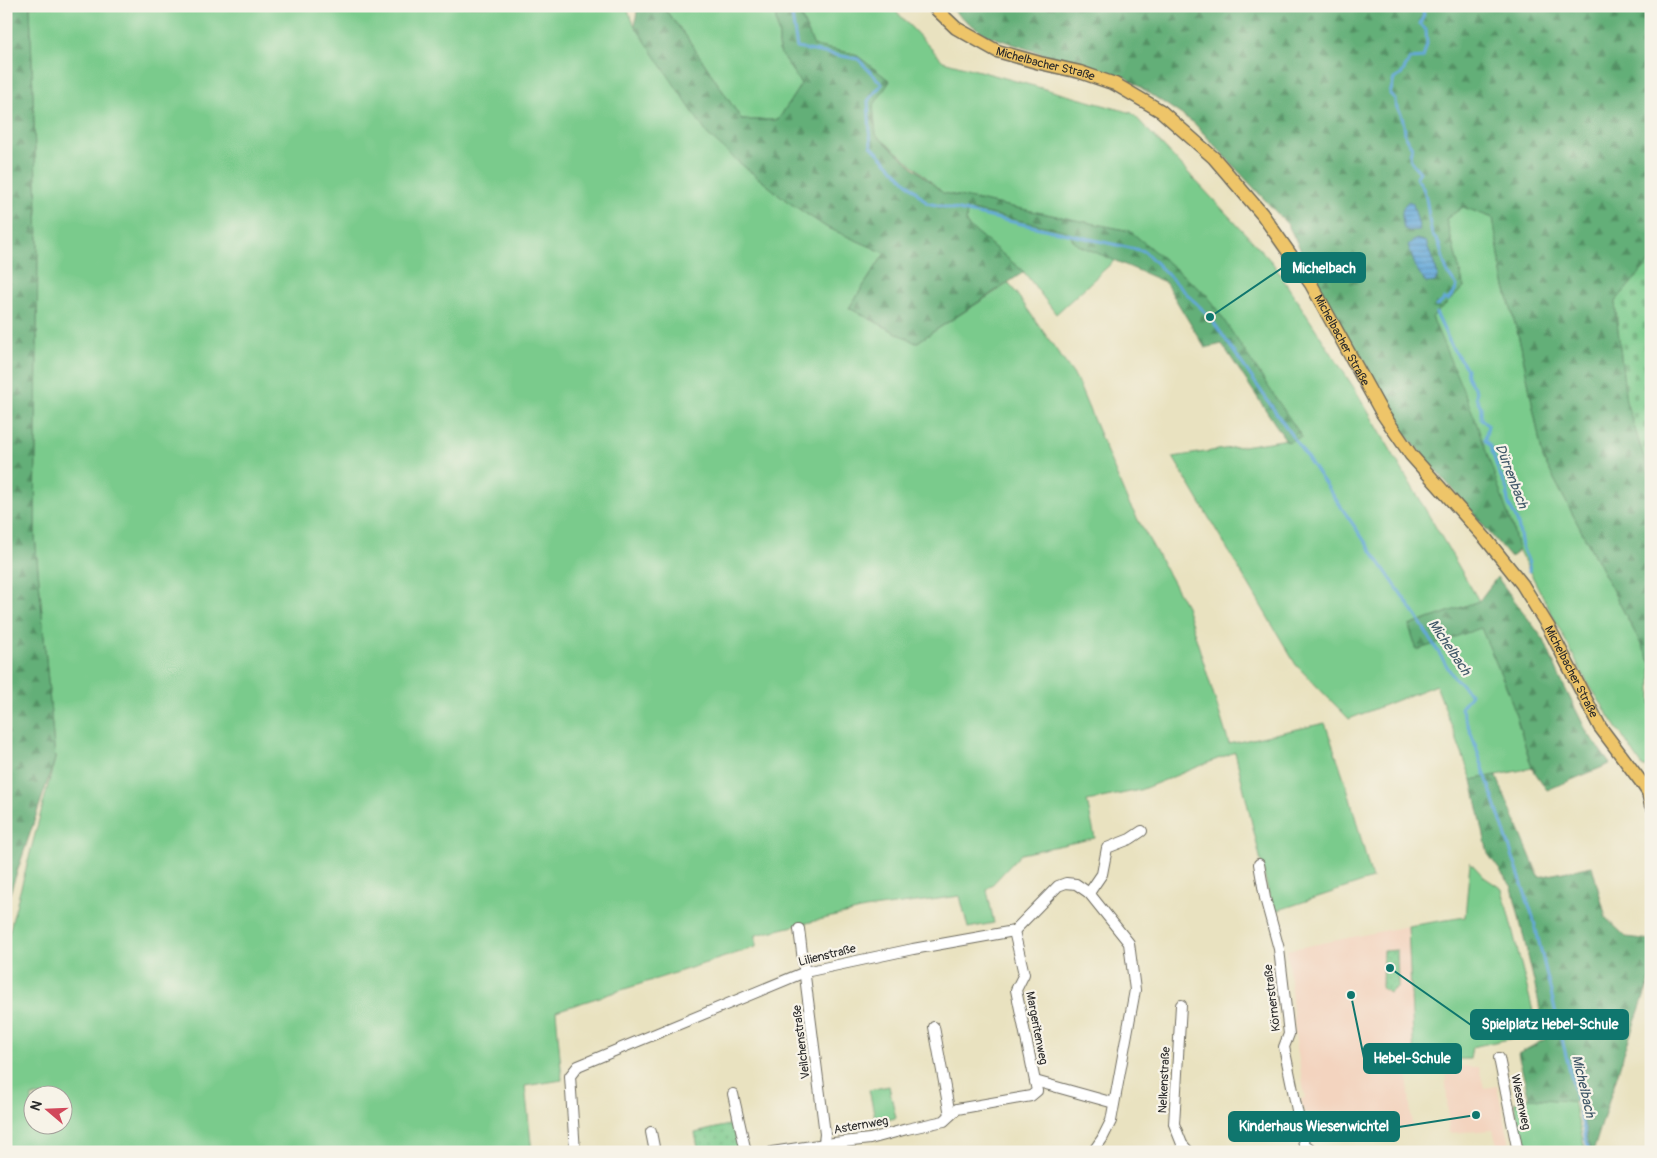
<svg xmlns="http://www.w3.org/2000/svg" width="1657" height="1158" font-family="Pangolin,sans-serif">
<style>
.built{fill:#f3d4bf}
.green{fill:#7acb8c;stroke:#527b5c;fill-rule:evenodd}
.forest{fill:url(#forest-firs);stroke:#476d52}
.cemetery{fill:url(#cemetery-stones);stroke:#527b5c}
.park{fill:url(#park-dots);stroke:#527b5c}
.water{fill:url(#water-rules);stroke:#486a82}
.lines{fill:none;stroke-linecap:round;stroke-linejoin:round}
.stream{stroke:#64a8d9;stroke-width:3}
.minor-casing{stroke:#6e6b5f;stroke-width:12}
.major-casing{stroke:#6e6b5f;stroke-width:15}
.minor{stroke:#fff;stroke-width:10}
.major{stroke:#eec569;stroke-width:12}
.labels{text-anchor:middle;stroke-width:4.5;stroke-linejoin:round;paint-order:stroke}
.street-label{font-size:12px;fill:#2b2b2b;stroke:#f7f3e8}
.water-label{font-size:14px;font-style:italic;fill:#3f5768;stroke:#f7f3e8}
.leader{fill:none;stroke:#0f766e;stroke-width:2}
.callout-dot{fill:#0f766e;stroke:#f7f3e8;stroke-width:2}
.callout{fill:#0f766e;stroke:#0f766e;stroke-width:2}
.callout-label{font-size:14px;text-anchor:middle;font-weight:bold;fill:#fff}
</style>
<defs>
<pattern id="forest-firs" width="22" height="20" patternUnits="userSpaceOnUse" patternTransform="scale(1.25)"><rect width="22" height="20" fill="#63af78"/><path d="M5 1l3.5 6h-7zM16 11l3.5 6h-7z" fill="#528f63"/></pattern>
<pattern id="cemetery-stones" width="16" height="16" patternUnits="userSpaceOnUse" patternTransform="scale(1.25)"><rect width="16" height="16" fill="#7acb8c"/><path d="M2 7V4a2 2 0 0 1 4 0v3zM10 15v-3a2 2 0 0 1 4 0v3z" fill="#6aae79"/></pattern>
<pattern id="park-dots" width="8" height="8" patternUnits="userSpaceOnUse" patternTransform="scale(1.25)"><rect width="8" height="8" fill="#7acb8c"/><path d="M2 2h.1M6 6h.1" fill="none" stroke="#6aae79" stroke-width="1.8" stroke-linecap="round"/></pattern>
<pattern id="water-rules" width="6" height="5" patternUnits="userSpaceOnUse" patternTransform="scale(1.25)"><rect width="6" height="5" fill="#64a8d9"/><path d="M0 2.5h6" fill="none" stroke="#5389b0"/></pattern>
</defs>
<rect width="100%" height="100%" fill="#f7f3e8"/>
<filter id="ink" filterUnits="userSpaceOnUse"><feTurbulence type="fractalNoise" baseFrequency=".02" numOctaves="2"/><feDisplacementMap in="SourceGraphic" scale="10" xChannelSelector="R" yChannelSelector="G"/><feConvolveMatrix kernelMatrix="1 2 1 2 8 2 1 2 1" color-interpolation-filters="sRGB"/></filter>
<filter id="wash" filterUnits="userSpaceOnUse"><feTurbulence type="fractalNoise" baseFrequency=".0096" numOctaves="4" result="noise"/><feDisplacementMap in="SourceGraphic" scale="20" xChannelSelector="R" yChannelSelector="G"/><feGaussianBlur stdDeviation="1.12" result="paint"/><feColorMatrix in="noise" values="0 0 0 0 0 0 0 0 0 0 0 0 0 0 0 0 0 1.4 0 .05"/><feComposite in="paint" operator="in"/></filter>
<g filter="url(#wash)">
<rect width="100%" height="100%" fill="#e9e2c0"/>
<!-- built -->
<g class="built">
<path d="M1408,926l6,134 -8,1 6,66 -102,14 -9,-42 4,-1 -9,-57 -9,-91z"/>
<path d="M1445,1066l34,1 5,21 13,-2 13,59 -12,3 -5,-18 -44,3z"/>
</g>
<!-- green -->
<g class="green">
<path d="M30,6h596l9,20 101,134 51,41 39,26 59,26 -36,55 67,35 93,-60 67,95 51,122 59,106 43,138 96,-21 22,64 25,92 -99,33 -38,-160 -95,38 -53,11 8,37 -74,16 -34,36 7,33 -26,5 -8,-32 -95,13 -109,26v12l-200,64 6,69 -37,6 7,66h-526v-208l49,-185 -20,-223 3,-295zM32,1096h30v30h-30z"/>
<path d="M662,6h112l5,31v14l22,33 -23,36h-36l-56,-84z"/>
<path d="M803,6h88l52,55 189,52 140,149 84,129 123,210 -70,25 8,24 64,-23 28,66 23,75 -60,12 -36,-95 -87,34 -53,-54 -123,-208 128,-20 -171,-206 -187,-38 -29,-27 -38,-31 -3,-29 17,-25 -35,-27 -41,-8 -15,-35z"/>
<path d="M1463,207l30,11 10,61 18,67 22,112 108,205v104h-8l-56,-85 -69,-133 -5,-20 -81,-212 32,-30 -18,-68z"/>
<path d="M967,209l100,22 9,13 39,16 -59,54 -32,-42 -58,-48z"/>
<path d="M1470,862l14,15 18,12 34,134v10l-64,14 -2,12 -56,1 -6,-134 57,-9z"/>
<path d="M889,1086l7,32 -20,4 -7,-32z"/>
<path d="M1529,1098l44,3 13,51h-61l-11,-49z"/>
</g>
<!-- forest -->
<g class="forest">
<path d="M6,6h24l8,235 -3,295 20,223 -49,146z"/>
<path d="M635,6h27l24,30 56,84h36l23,-36 -22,-33v-14l-5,-31h29l-4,6 15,34 41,8 35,27 -17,25 3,29 67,58 187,38 77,64 95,142 -15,5 -65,-98 -17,4 -40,-66 -89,-38 -9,-13 -100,-22 -1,15 58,48 -108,71 -67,-35 36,-55 -59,-26 -39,-26 -51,-41 -28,-25 -73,-109 2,-15z"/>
<path d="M949,6h702v254l-36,42 11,99 25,78v184l-108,-205 -22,-112 -18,-67 -10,-61 -30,-11 -17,12 18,68 -32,30 42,99 39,113 5,20 -7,9 -106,-124 -52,-81 -65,-128 -94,-102 -69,-46 -70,-19 -69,-23 -28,-20z"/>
<path d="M1497,577l47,63 16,38 27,54 23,32 -63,26 -15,-22 -23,-75 -28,-65 -64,22 -8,-24 70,-25z"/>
<path d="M1496,775l43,102 53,-11 14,52 20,19 25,3v37l-27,76 -31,99h-2l-12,-50 -50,-4 -11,-44 29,-16 -35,-151 -24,-33 -16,-74z"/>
</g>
<!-- cemetery -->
<path class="cemetery" d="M1651,260v219l-25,-78 -11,-99z"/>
<!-- park -->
<g class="park">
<path d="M1397,950l1,36 -9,7 -7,-5 1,-37z"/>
<path d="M733,1124l6,25 -1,3h-39l-4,-19z"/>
</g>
<!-- water -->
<g class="water">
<path d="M1409,201l4,3 7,26 -11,1 -5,-2c-2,-11 -5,-21 5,-28z"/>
<path d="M1416,239l10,3 12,33 -3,7 -9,1 -10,-15 -8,-23z"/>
</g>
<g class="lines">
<!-- stream -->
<g class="stream">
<path d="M799,6l-7,10 5,32 61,11 24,25 -14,17 3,45 56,57 217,48 66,66 207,300 36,59 18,18 -10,14 13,33 59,176 56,235"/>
<path d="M1424,6l-3,2 3,6 -4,10 6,6 1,14 -4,14 -13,1 -9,16 -7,4 -4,15 5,5c0,9 2,8 6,15 2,6 4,14 4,20 0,5 5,9 7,14 -5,11 1,17 8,24l-4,6c13,12 11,35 15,52 1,6 8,11 9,17 5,18 4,23 17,39l-2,5 -7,9 -4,-1 -2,3 -6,4"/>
<path d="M1436,313l17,36 14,20c-3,13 12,17 9,28l5,10v12l7,6 -3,15 6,8 7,22 10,22c-3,11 6,20 9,29 3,9 3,19 6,28 2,8 8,12 6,22"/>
</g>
</g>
</g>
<g filter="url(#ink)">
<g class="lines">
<defs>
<g id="minor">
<path d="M1259,864l6,34 14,51 10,85 -5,13 20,97 11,8"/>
<path d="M1089,893l13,-19 5,-26 23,-9 12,-8"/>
<path d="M799,929l26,205 -2,18"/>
<path d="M1181,1005l-7,119 8,20 7,8"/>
<path d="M934,1027l16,88"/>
<path d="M1499,1058l19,94"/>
<path d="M1035,1081l79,22"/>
<path d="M733,1094l13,58"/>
<path d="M651,1132l4,20"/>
<path d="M575,1152l-5,-76 8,-10 227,-94 108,-23 101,-18 44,-45 8,-3 10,1 13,9 40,50 6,47 -24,131 -9,18 -9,13"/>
<path d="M772,1152l53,-8 45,-5 37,-10 37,-8 13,-12 74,-13 6,-5 -21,-101 8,-16 -10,-43"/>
</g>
<g id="major">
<path id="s1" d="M933,6l23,22 41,23 43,12 40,9 35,12 46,27 53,47 48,56 49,70 71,129 29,42 75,84 36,45 27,44 51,99 42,56 6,9 3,13"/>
</g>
</defs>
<!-- minor casing -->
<use href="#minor" class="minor-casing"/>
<!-- major casing -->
<use href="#major" class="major-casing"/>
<!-- minor -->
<use href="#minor" class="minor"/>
<!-- major -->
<use href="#major" class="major"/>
</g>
</g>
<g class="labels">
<!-- street labels -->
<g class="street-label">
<text dy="4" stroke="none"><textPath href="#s1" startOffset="129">Michelbacher Straße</textPath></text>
<text dy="4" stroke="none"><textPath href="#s1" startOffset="549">Michelbacher Straße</textPath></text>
<text dy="4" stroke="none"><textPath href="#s1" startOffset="954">Michelbacher Straße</textPath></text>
<text transform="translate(827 955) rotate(-14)" y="4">Lilienstraße</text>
<text transform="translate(1272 998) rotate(-97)" y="4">Körnerstraße</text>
<text transform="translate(1037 1028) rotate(79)" y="4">Margeritenweg</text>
<text transform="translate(801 1042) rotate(-97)" y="4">Veilchenstraße</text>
<text transform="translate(1164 1080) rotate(-87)" y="4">Nelkenstraße</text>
<text transform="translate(1521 1102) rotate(78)" y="4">Wiesenweg</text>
<text transform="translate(861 1125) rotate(-10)" y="4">Asternweg</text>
</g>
<!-- water labels -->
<g class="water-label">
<text transform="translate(1512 476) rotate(69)" y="5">Dürrenbach</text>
<text transform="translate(1450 647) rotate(56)" y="5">Michelbach</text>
<text transform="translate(1584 1086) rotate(77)" y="5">Michelbach</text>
</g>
</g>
<!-- callouts -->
<path class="leader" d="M1210 317L1282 268M1390 968L1471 1025M1351 995L1364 1058M1476 1115L1399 1127"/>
<g class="callout-dot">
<circle cx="1210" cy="317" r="5"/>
<circle cx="1390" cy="968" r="5"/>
<circle cx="1351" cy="995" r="5"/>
<circle cx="1476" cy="1115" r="5"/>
</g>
<g class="callout">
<rect x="1282" y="253" width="83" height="29" rx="5"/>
<rect x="1471" y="1010" width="157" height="29" rx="5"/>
<rect x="1364" y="1044" width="97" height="29" rx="5"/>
<rect x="1229" y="1112" width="170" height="29" rx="5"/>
</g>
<g class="callout-label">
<text x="1324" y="273">Michelbach</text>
<text x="1550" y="1029">Spielplatz Hebel-Schule</text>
<text x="1412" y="1063">Hebel-Schule</text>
<text x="1314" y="1131">Kinderhaus Wiesenwichtel</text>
</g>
<!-- margin -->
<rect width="1657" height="1158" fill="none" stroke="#f7f3e8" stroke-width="25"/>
<!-- north arrow -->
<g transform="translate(48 1110) rotate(289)"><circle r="24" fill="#f7f3e8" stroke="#a5a39c"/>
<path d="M0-4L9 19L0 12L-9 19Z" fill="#d1495b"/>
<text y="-8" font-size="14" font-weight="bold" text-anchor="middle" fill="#2b2b2b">N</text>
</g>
</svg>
